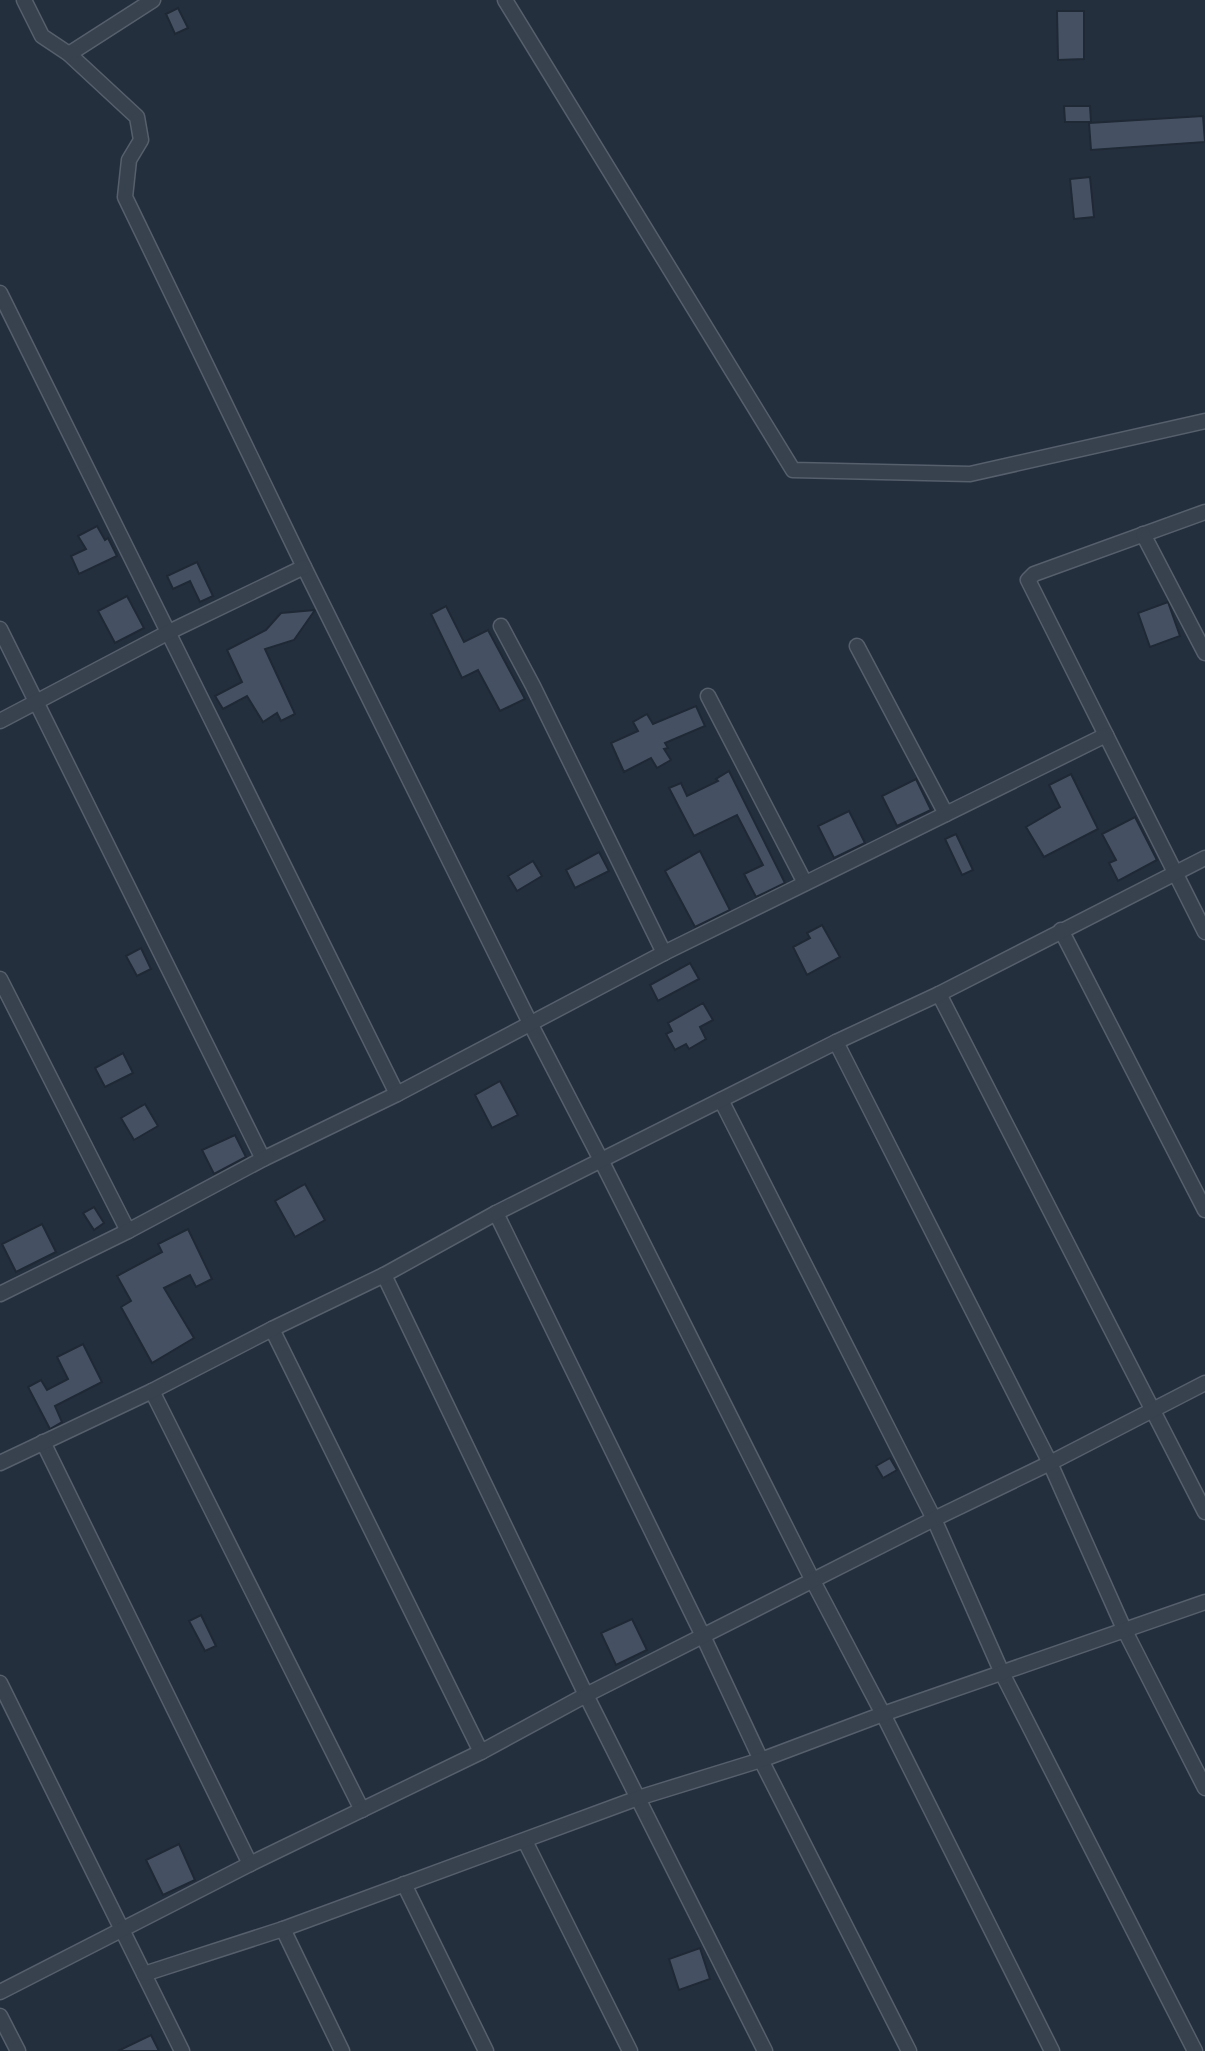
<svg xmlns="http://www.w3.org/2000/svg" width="1205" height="2051" font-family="'Noto Sans',sans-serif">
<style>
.building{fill:#455162;stroke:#1f2835;stroke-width:2}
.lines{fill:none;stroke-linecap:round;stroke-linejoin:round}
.minor-casing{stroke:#565f6c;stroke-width:17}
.minor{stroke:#38414e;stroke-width:14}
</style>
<rect width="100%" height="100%" fill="#242f3e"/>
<!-- building -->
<g class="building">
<path d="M178,8l10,20 -13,6 -9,-20z"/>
<path d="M1057,11h27v48l-26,1z"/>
<path d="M1064,106h26l1,16h-26z"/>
<path d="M1203,116l2,26 -114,8 -2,-27z"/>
<path d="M1090,177l4,40 -20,2 -4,-40z"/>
<path d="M97,526l8,14 3,-2 9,18 -38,18 -8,-18 15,-7 -8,-13z"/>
<path d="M197,562l16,34 -13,6 -10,-21 -17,8 -6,-13z"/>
<path d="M127,596l17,32 -29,15 -17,-32z"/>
<path d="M1168,602l12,34 -30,11 -12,-34z"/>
<path d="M446,606l18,36 24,-12 37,69 -25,12 -22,-41 -16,8 -31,-64z"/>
<path d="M315,610l-21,30 -29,9 30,65 -14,7 -4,-8 -14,9 -16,-26 -24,13 -8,-13 27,-14 -15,-32 39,-20 15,-17z"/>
<path d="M696,706l9,20 -40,17 3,5 -4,1 7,11 -14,8 -6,-10 -27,14 -13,-29 27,-12 -5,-9 14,-8 6,10z"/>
<path d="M729,771l56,112 -29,14 -12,-23 19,-9 -26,-50 -43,21 -25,-48 12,-5 6,13 31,-15 -2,-2z"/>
<path d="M1071,774l27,55 -54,28 -18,-30 34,-20 -11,-22z"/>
<path d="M916,779l15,31 -34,16 -15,-30z"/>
<path d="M849,811l16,32 -31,15 -16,-32z"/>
<path d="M1135,817l22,43 -39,21 -9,-18 7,-3 -14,-26z"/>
<path d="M956,834l17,36 -11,5 -17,-36z"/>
<path d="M700,851l30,59 -35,17 -30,-56z"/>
<path d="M599,852l10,19 -34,17 -9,-18z"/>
<path d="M533,861l9,15 -25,15 -9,-15z"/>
<path d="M822,925l18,32 -33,18 -14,-28 17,-9 -3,-5z"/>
<path d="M141,948l10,21 -14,7 -11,-20z"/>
<path d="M690,963l9,16 -41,22 -8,-16z"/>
<path d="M703,1003l10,17 -13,7 6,12 -17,10 -3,-5 -11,6 -9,-16 6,-3 -4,-8z"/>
<path d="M123,1053l10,20 -28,14 -10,-19z"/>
<path d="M500,1081l18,34 -26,13 -17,-33z"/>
<path d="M145,1104l13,22 -24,14 -13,-22z"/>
<path d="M235,1135l11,22 -32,17 -12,-24z"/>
<path d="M305,1184l20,36 -30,17 -20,-36z"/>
<path d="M94,1207l10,16 -10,7 -11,-17z"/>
<path d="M42,1224l14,28 -40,20 -14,-28z"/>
<path d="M188,1229l24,50 -16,8 -6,-12 -26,13 30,50 -42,25 -31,-56 10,-6 -14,-25 45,-24 -4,-8z"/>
<path d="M83,1344l19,38 -47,24 7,16 -12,7 -22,-42 13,-7 6,10 21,-11 -11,-22z"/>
<path d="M890,1458l7,12 -14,8 -7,-12z"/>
<path d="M201,1615l15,31 -11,5 -16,-30z"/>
<path d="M632,1619l15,31 -31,15 -15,-32z"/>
<path d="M179,1844l16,36 -32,15 -17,-35z"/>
<path d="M700,1948l10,31 -31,11 -10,-31z"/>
<path d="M151,2035l8,16h-41z"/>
</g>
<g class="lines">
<defs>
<g id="minor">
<path d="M24,0l18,36 27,18 68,63 4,23 -12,20 -4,37 179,370 227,458 70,135 212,421 70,133 169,337"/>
<path d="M505,0l288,470 177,4 235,-53"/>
<path d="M69,54l84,-54"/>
<path d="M0,293l397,801"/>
<path d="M1205,512l-171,62 -6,6 177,352"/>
<path d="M1143,534l62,119"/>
<path d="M501,626l32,60 131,267"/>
<path d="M0,629l263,530"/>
<path d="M857,646l89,168"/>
<path d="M708,696l97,187"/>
<path d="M0,721l169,-89 135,-65"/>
<path d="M1061,930l144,280"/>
<path d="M0,979l128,252"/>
<path d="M939,994l266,518"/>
<path d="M836,1042l214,421 74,166 81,159"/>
<path d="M721,1100l213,419 68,154 193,378"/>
<path d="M496,1213l207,423 58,124 148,291"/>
<path d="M384,1275l202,420 179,356"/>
<path d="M0,1294l128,-63 135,-72 134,-65 267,-141 442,-218"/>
<path d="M272,1329l209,423"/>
<path d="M152,1391l210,419"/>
<path d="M43,1442l207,422"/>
<path d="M0,1463l152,-72 120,-62 112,-54 112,-62 340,-171 103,-48 266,-136"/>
<path d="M0,1683l182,368"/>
<path d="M525,1841l105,210"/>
<path d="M404,1884l82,167"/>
<path d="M283,1929l59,122"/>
<path d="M144,1974l139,-45 355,-131 123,-38 122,-46 322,-112"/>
<path d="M0,1992l250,-128 231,-112 105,-57 348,-176 116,-56 155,-80"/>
<path d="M0,2016l18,35"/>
</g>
</defs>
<!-- minor casing -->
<use href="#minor" class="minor-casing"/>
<!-- minor -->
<use href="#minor" class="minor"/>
</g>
</svg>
